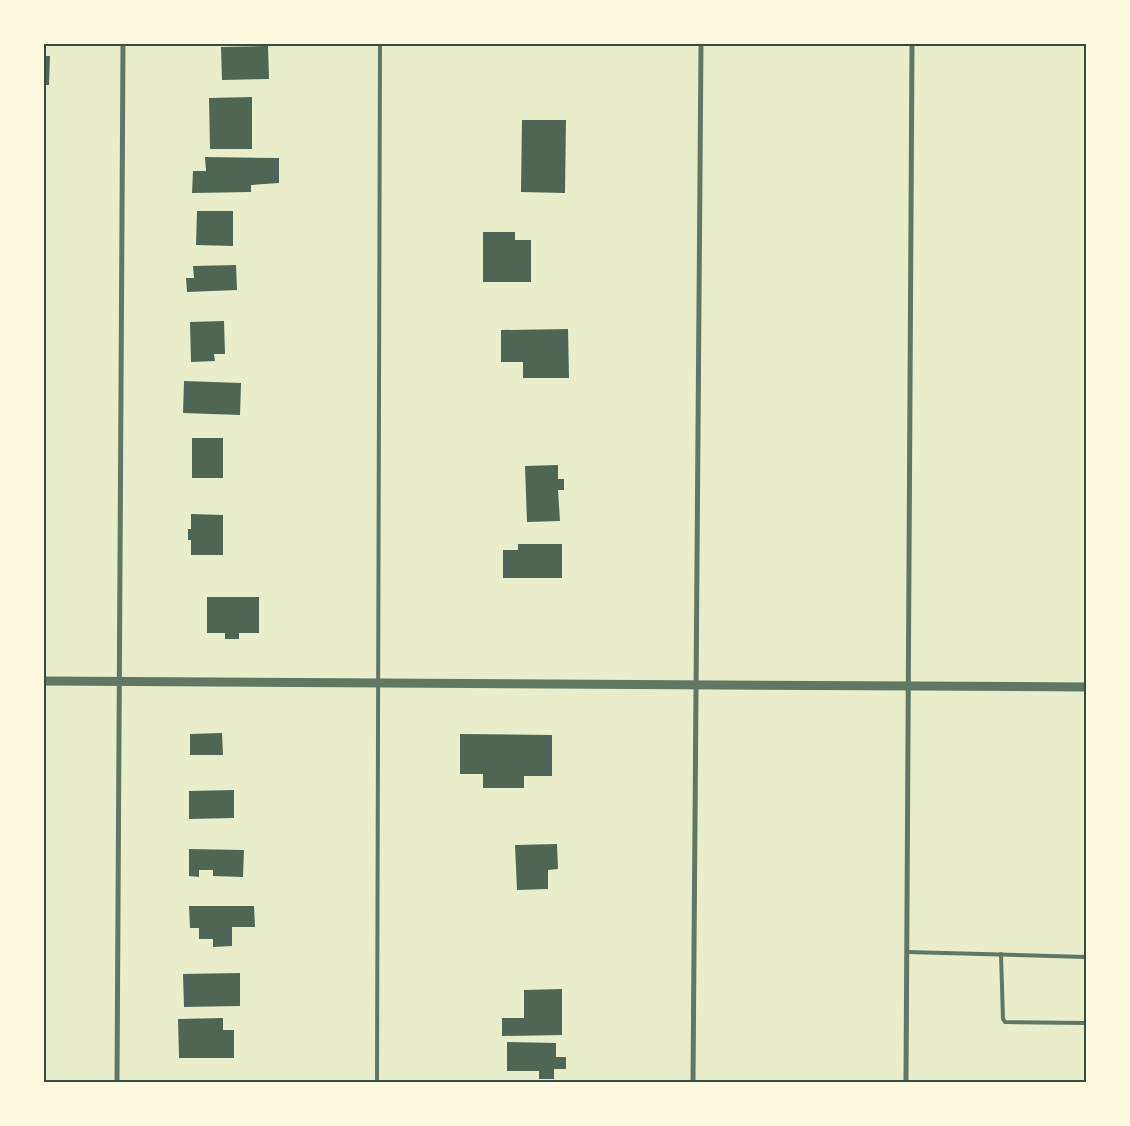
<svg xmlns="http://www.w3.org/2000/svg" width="1130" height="1126" font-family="Rubik,sans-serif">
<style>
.building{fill:#4f6655}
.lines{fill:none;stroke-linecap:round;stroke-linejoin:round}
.service{stroke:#617663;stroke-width:4}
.minor{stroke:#617663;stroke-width:5}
.tertiary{stroke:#617663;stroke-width:9}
.neatline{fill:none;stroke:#344e41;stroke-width:2}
</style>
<rect width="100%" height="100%" fill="#e9edc9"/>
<!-- building -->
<g class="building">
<path d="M268,46l1,33 -47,1 -1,-33z"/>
<path d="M44,56h6l-1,29h-5z"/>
<path d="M252,97v52h-42l-1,-51z"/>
<path d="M522,120h44l-1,73 -44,-1z"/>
<path d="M205,157l74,1v25l-28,2v7l-59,1 1,-22h13z"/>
<path d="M197,211h36v35l-37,-1z"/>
<path d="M483,232h32v8h16v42h-48z"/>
<path d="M236,265l1,25 -50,2 -1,-14h8l-1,-12z"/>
<path d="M224,321l1,33h-11l1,7 -24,1 -1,-40z"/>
<path d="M568,329l1,49h-46v-16h-22v-32z"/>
<rect x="44" y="380" width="2" height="29"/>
<path d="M184,381l57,2 -1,32 -57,-2z"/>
<rect x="192" y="438" width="31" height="40"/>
<path d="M558,465v14h6v11h-6l2,31 -33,1 -2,-56z"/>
<path d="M191,514l32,1v40h-32v-15h-3v-11h3z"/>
<path d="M518,544h44v34h-59v-28h15z"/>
<path d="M207,597h52v36h-20v6h-14v-6h-18z"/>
<path d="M222,733l1,22h-33v-21z"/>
<path d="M460,734l92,1v41h-28v12h-41v-14h-23z"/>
<path d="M234,790v28l-45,1v-28z"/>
<path d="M557,844l1,25 -10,1v19l-31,1 -2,-45z"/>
<path d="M189,849l55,1 -1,27 -30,-1v-6h-14v7l-10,-1z"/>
<path d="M44,859h2l-1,21h-1z"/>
<path d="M189,906h65l1,21h-23v19l-19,1v-8h-14v-11h-9z"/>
<path d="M240,973v33l-56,1 -1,-33z"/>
<path d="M562,989v46l-60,1v-18h22v-28z"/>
<path d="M223,1018v12h11v28h-55l-1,-39z"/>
<path d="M507,1042l49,1v14h10v12h-12v10h-15v-8h-32z"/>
</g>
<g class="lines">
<!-- service -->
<g class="service">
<path d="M907,952l179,5"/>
<path d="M1001,954l2,65 2,3 81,1"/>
<path d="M377,1082l3,-1038"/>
</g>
<!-- minor -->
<g class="minor">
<path d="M117,1082l6,-1038"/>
<path d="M693,1082l8,-1038"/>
<path d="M906,1082l6,-1038"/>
</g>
<!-- tertiary -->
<path class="tertiary" d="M44,681l1042,6"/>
</g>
<!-- border -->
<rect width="1130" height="1126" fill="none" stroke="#fefae0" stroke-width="90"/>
<rect x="45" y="45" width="1040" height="1036" class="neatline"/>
</svg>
